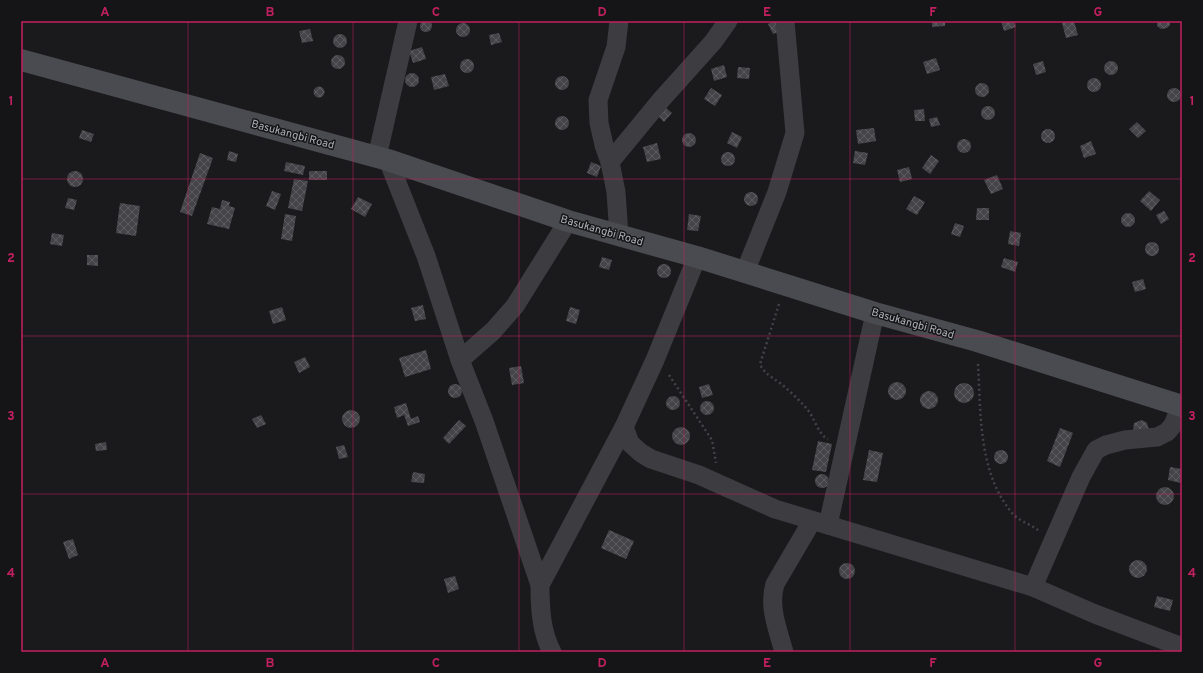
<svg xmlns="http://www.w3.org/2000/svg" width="1203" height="673" font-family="Overpass,sans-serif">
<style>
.building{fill:url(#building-cross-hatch)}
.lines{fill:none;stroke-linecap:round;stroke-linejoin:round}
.path{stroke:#424348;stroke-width:2.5;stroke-dasharray:2 3;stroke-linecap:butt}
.street{stroke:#3c3c41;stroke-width:19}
.secondary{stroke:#4a4b50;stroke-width:22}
.grid{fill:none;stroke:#c12060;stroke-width:1;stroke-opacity:0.55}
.labels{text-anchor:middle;stroke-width:3;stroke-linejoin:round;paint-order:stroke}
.street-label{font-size:11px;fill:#aeb1ba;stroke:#151517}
.neatline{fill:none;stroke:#c12060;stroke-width:1.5}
.grid-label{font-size:13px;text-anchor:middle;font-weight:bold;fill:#c12060}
</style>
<defs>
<pattern id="building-cross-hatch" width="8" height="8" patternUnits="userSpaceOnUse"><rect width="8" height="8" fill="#454549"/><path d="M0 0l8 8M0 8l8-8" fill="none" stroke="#5d5d61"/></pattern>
</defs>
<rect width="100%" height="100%" fill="#1a1a1c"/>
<!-- building -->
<g class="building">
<circle cx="426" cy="26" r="6"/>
<path d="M774,21h5l4,9 -10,4 -5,-10z"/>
<path d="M932,21h13v5l-13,1z"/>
<path d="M1001,21h13l2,6 -12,4z"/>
<path d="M1068,21h6l4,14 -12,3 -4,-15z"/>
<path d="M1157,21h13v4l-3,3 -6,1 -4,-3z"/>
<circle cx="463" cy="30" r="7"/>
<path d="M310,29l3,12 -11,2 -3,-12z"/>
<path d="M499,33l3,9 -11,3 -2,-10z"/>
<circle cx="340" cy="41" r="7"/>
<path d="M422,47l4,12 -13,4 -4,-12z"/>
<circle cx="338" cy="62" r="7"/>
<path d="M936,58l4,12 -13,4 -4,-12z"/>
<circle cx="467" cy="66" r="7"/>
<path d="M1043,61l3,11 -10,3 -3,-11z"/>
<circle cx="1111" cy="68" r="7"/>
<path d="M724,65l3,12 -13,4 -3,-12z"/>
<path d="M738,67l12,1 -1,11 -12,-1z"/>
<circle cx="412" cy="80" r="7"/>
<path d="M445,74l4,12 -15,4 -3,-13z"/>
<circle cx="562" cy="83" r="7"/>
<circle cx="1094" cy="85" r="7"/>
<circle cx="982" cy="90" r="7"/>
<circle cx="319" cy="92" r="5.5"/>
<path d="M711,88l11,7 -7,11 -11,-7z"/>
<circle cx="1174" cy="95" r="7"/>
<circle cx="988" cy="113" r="7"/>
<path d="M666,108l6,5 -8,9 -6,-6z"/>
<path d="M924,109l1,12h-10l-1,-11z"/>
<circle cx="562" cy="123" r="7"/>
<path d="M937,117l3,8 -9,2 -2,-8z"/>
<path d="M1137,122l9,9 -8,7 -9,-9z"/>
<path d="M874,128l2,13 -18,3 -2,-14z"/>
<circle cx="1048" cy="136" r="7"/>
<path d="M82,130l12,4 -3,8 -12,-4z"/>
<path d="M732,132l10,5 -5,11 -10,-5z"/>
<circle cx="689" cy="140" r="7"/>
<circle cx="964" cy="146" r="7"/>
<path d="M1091,141l5,13 -12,4 -4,-12z"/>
<path d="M657,143l4,16 -14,3 -4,-15z"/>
<path d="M229,151l9,3 -2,8 -9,-2z"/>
<path d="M855,151l13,2 -3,12 -12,-2z"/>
<circle cx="728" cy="159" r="7"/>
<path d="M200,153l13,5 -21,58 -12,-4z"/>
<path d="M931,155l8,6 -9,13 -8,-6z"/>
<path d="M286,162l19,4 -2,9 -19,-4z"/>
<path d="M591,162l10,4 -4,11 -10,-4z"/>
<path d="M909,167l3,12 -12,3 -3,-12z"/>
<rect x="309" y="171" width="18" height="9"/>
<circle cx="75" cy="179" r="8"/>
<path d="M997,175l6,14 -12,5 -7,-14z"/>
<path d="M294,179l14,2 -6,30 -14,-3z"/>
<path d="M272,191l9,3 -6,16 -9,-4z"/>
<path d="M1149,191l11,9 -9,11 -11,-10z"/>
<circle cx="751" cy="199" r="7"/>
<path d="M914,196l11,6 -8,13 -11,-6z"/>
<path d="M358,197l14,7 -7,13 -14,-8z"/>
<path d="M68,198l9,2 -3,10 -9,-2z"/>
<path d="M222,200l8,2 -1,4 6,2 -6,21 -22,-5 5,-17 8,2z"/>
<path d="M120,203l20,3 -4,30 -20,-3z"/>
<path d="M977,208h12v12h-13z"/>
<path d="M1164,211l5,8 -8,5 -5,-9z"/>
<circle cx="1128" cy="220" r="7"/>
<path d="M285,214l11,2 -4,25 -11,-2z"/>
<path d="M689,214l12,2 -3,15 -11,-1z"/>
<path d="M955,223l9,3 -4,11 -9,-3z"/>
<path d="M1010,231l11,2 -2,13 -11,-2z"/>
<path d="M52,233l12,2 -2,11 -12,-2z"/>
<circle cx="1152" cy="249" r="7"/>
<path d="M87,255h11v11l-11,-1z"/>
<path d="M602,257l10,3 -3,10 -10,-3z"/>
<path d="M1004,258l14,4 -3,10 -14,-5z"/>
<circle cx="664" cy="271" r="7"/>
<path d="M1143,279l3,10 -11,3 -3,-10z"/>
<path d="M423,305l3,14 -11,2 -4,-13z"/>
<path d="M282,307l4,13 -13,4 -4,-13z"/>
<path d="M570,307l10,3 -4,14 -10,-3z"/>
<path d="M426,350l5,19 -26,8 -6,-19z"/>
<path d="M305,357l5,10 -11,6 -5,-11z"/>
<path d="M521,366l3,17 -12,2 -3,-17z"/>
<circle cx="897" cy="391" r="9"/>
<circle cx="964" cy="393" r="10"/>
<path d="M709,384l4,11 -11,3 -3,-11z"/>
<circle cx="455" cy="391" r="7"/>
<circle cx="929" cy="400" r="9"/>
<circle cx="673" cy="403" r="7"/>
<circle cx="707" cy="408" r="7"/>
<path d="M406,403l5,16 7,-3 2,6 -12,4 -4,-11 -7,3 -3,-11z"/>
<circle cx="351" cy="419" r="9"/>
<path d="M261,415l5,9 -9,4 -5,-9z"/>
<path d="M459,420l7,6 -17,18 -6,-6z"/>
<path d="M1142,420l5,3 2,7 -16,1 1,-8z"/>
<circle cx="681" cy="436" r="9"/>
<path d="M1060,428l13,5 -13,34 -13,-6z"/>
<path d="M818,441l14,3 -6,28 -14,-2z"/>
<path d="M106,442l1,8 -11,1 -1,-7z"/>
<path d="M344,445l4,12 -9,2 -3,-12z"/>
<circle cx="1001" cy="457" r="7"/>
<path d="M869,450l14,3 -6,29 -14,-2z"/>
<path d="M1170,467l12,2 -1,14 -13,-3z"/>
<path d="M413,472l12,2 -1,9 -13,-1z"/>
<circle cx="822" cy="481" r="7"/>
<circle cx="1165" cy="496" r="9"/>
<path d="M609,530l25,11 -8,18 -25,-11z"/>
<path d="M73,539l5,16 -9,4 -6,-17z"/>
<circle cx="1138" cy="569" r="9"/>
<circle cx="847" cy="571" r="8"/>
<path d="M455,576l4,13 -11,4 -4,-14z"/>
<path d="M1157,596l16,4 -3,11 -16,-4z"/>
</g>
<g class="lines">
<!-- path -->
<g class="path">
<path d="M779,304l-19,60c4,11 18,16 27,25 7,6 14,13 20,20 8,9 11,26 21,30"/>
<path d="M978,364c3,50 0,108 34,149 7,8 18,11 26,17"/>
<path d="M669,375l43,65 4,23"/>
</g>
<!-- street -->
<g class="street">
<path d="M619,21l-3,26 -18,53 1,23 5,22 6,17 6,30 3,43"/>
<path d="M377,157l31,-136"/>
<path d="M388,160l38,96 34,104 24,61 56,164"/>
<path d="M610,162l51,-62 52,-58 15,-21"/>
<path d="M745,272l32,-80 18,-59 -10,-112"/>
<path d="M460,360l33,-29 22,-25 53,-85"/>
<path d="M624,427l6,16 11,10 10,6 48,16 76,34 258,78 62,27 87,33"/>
<path d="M828,525l47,-212"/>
<path d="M1033,587l48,-110 15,-27 10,-5 19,-5 32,-3 10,-5 6,-7 8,-19"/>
<path d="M552,652c-11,-20 -12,-45 -12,-67l84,-158 31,-67 42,-103"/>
<path d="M784,652c-6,-22 -16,-46 -9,-68l37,-63"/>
</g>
<!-- secondary -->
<path class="secondary" d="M21,60l367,100 180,61 129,36 178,56 102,28 205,65"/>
</g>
<!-- grid -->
<path class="grid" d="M188,21v631M353,21v631M519,21v631M684,21v631M850,21v631M1015,21v631M21,179h1161M21,336h1161M21,494h1161"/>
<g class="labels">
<!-- street labels -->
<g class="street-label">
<text transform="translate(293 134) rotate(15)" y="4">Basukangbi Road</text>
<text transform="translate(602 230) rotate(16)" y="4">Basukangbi Road</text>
<text transform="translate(913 323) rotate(16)" y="4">Basukangbi Road</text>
</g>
</g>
<!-- border -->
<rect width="1203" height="673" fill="none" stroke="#151517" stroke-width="44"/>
<rect x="22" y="22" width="1159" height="629" class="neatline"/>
<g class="grid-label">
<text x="105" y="16">A</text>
<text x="270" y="16">B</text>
<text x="436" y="16">C</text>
<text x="602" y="16">D</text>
<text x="767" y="16">E</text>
<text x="933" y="16">F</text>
<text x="1098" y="16">G</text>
<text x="11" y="105">1</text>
<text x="1192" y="105">1</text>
<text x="11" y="262">2</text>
<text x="1192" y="262">2</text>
<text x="11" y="420">3</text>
<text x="1192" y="420">3</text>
<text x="11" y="577">4</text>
<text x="1192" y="577">4</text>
<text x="105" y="667">A</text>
<text x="270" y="667">B</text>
<text x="436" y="667">C</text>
<text x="602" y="667">D</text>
<text x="767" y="667">E</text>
<text x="933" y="667">F</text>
<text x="1098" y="667">G</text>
</g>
</svg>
